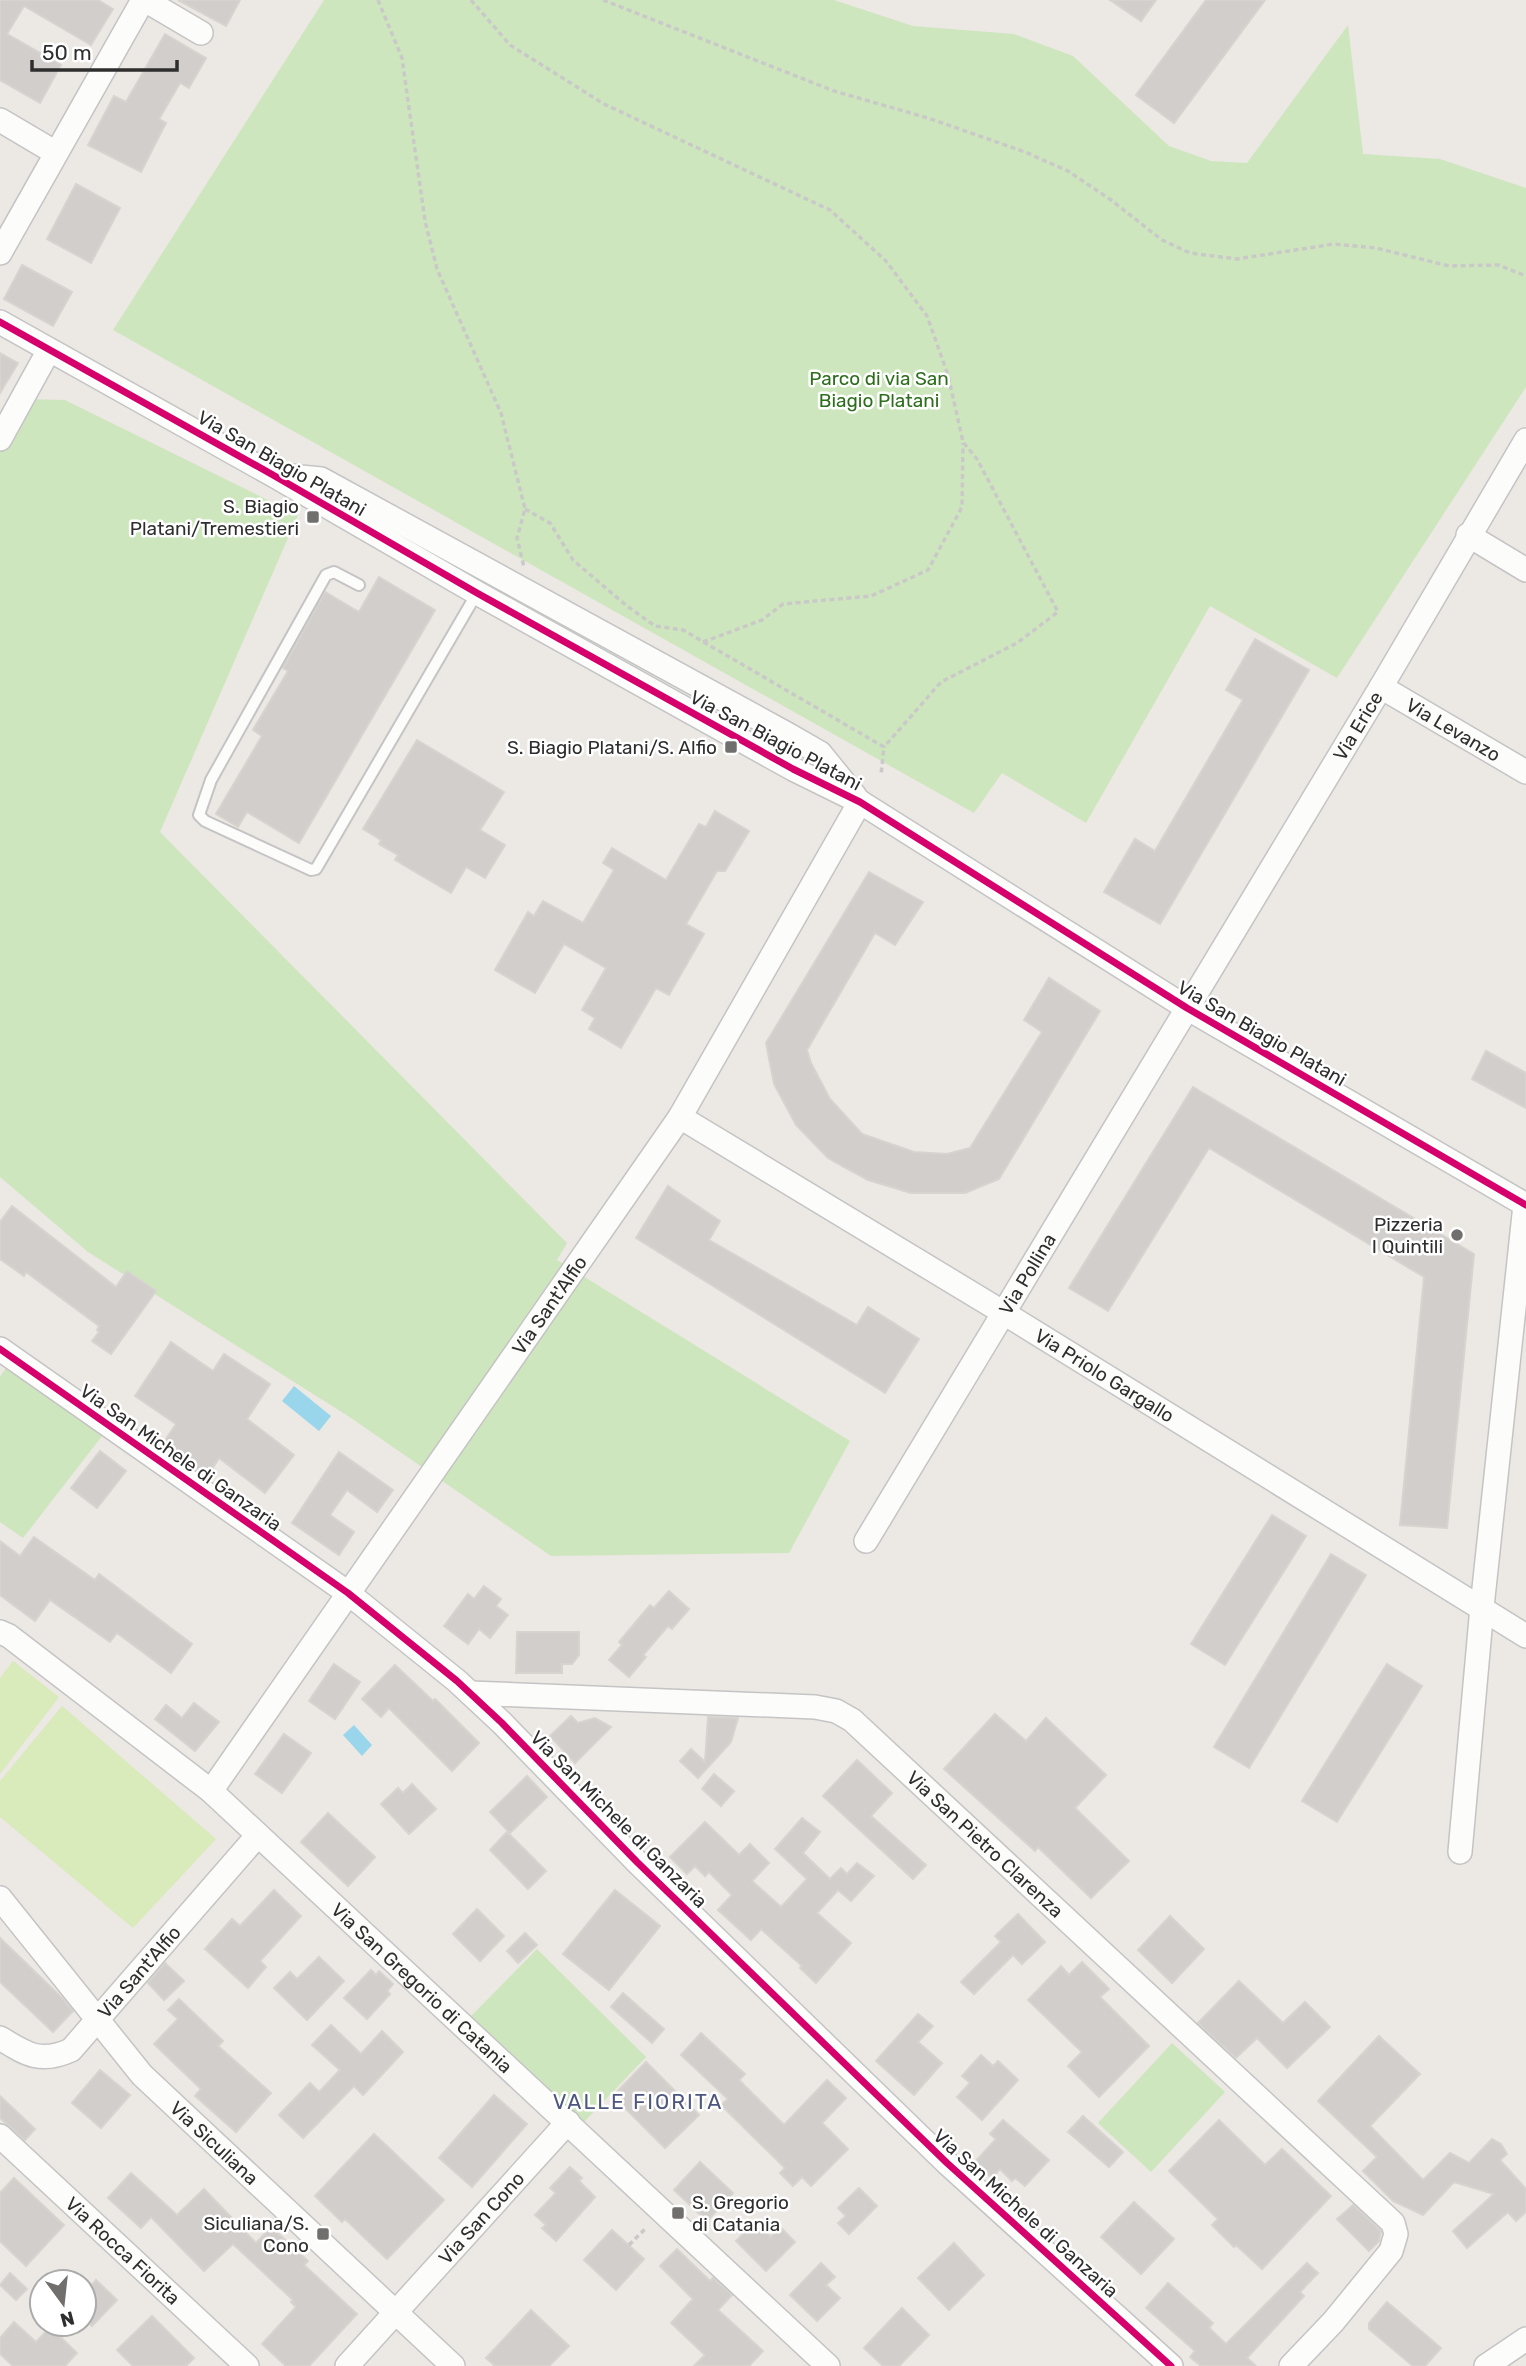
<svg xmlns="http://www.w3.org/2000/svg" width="1526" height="2366" font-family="Rubik,sans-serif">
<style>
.green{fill:#cee6be}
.pitch{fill:#d9eabb}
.water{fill:#99d6ec}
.building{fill:#d1cecb;stroke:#d7d4d0;stroke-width:2}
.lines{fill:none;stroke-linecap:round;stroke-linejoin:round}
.lane-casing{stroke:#c5c4c5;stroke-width:14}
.street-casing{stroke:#c5c4c5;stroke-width:26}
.path{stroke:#c9c9c8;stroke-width:3.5;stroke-dasharray:5 3.5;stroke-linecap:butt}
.lane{stroke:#fcfcfb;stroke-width:10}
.street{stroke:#fcfcfb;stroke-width:23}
.cycleway-casing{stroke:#fff;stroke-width:11}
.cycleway{stroke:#d6006c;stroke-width:7}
.poi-dot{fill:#706f6e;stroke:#fff;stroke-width:2.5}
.labels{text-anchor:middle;stroke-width:5;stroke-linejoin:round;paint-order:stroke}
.park-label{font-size:19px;fill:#2c6e1b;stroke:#fff}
.street-label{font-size:19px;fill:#2e2e2e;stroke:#fff}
.poi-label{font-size:19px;fill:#2e2e2e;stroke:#fff;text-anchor:end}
.neighbourhood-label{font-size:21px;letter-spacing:2px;fill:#4d5680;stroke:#fff}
</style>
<rect width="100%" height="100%" fill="#ece8e4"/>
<!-- green -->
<g class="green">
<path d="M324,0h510l79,26 101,8 59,22 96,90 42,15 36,2 101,-138 15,129 77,5 86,29v199l-189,291 -127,-72 -124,217 -84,-50 -28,40 -861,-483z"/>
<path d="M22,399l43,1 233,115 -138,317 407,411 -10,17 293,181 -61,112 -238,3 -203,-140 -260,-164 -88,-75v-738z"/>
<path d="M8,1365l94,71 -79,102 -23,-16v-145z"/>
<path d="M537,1949l109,108 -62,65 -113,-106z"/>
<path d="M1172,2043l53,49 -74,80 -53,-49z"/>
</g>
<!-- pitch -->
<g class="pitch">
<path d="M13,1661l46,36 -59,77v-96z"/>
<path d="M62,1706l154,133 -83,89 -133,-111v-36z"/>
</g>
<!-- water -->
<g class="water">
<path d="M294,1386l37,30 -12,15 -37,-30z"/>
<path d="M354,1725l18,20 -10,11 -19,-21z"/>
</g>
<!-- building -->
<g class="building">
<path d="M0,0h98l15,9 -22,36 -67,-39 -17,28 54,31 -21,38 -40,-23z"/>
<path d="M178,0h62l-14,26z"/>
<path d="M1110,0h46l-15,21z"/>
<path d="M1206,0h59l-91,123 -38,-28z"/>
<path d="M165,34l41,24 -17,30 -9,-5 -21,36 7,4 -25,49 -53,-27 26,-49 12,6z"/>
<path d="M76,184l44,24 -29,55 -44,-24z"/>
<path d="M22,265l50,27 -19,34 -49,-27z"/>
<path d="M0,353l18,10 -18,30z"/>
<path d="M379,577l56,33 -136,233 -52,-31 -9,15 -22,-13 46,-78 -9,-6 35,-59 -5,-3 42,-76 34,20z"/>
<path d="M1255,639l54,31 -149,254 -56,-32 31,-53 20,12 88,-151 -17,-10z"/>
<path d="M417,740l87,52 -24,38 25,15 -20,33 -19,-11 -15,26 -56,-33 3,-5 -19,-11 2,-4 -18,-11z"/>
<path d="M715,811l34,20 -24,40h-8l-31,53 18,10 -35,61 -13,-7 -35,60 -32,-19 6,-11 -13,-8 24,-42 -42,-24 -29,49 -40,-23 33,-58 6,4 9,-15 40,22 31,-53 -11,-7 9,-15 54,32 33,-56 7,3z"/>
<path d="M869,872l54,30 -28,43 -20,-12 -68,117 4,13 19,36 32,35 52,18 33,2 23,-6 72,-116 -18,-12 25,-42 51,33 -101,168 -34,14h-54l-43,-13 -26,-14 -14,-8 -32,-33 -22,-41 -8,-41z"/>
<path d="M1486,1051l40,22v35l-54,-29z"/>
<path d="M1193,1087l281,167 -27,274 -47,-3 24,-248 -215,-129 -101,163 -39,-23z"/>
<path d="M668,1186l52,35 -11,19 148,85 11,-18 51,32 -34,54 -249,-155z"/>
<path d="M12,1206l104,81 11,-16 29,20 -45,63 -19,-13 7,-9 -2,-2 2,-4 -73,-54 -2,4 -24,-17v-37z"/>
<path d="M171,1342l42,29 11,-17 46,30 -23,35 47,36 -29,38 -46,-35 -12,19 -45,-32 14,-21 -41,-28z"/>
<path d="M100,1451l26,20 -29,37 -26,-20z"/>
<path d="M339,1452l54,38 -16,22 -30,-22 -17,25 24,17 -15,23 -47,-32z"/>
<path d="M1272,1515l34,21 -81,129 -34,-21z"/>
<path d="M34,1537l61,43 4,-6 93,70 -21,29 -54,-40 -7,9 -60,-42 -15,21 -35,-26v-54l20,15z"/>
<path d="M1331,1554l35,21 -117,193 -35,-21z"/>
<path d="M484,1586l17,13 -5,7 12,9 -18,23 -11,-9 -11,15 -24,-18 24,-32 6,5z"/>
<path d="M669,1591l20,18 -17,20 -4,-3 -25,29 3,2 -17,20 -20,-17 13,-15 -3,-3 31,-37 4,3z"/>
<path d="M517,1632h62v23l-7,9h-10v9h-46z"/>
<path d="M334,1664l26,18 -25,37 -26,-18z"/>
<path d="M1387,1664l35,22 -85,136 -35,-21z"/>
<path d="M395,1665l38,36 2,-2 44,44 -27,28 -63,-63 -8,9 -19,-18z"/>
<path d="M194,1703l25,19 -24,29 -40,-32 11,-14 16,13z"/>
<path d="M995,1714l31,27 20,-23 60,57 -31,33 54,53 -38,37 -53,-51 -3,4 -91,-82z"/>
<path d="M571,1716l7,7 17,-5 16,9 -36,36 -25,-27z"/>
<path d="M708,1717l30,1 -7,24 -33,36 -18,-17 11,-12 14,13z"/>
<path d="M284,1734l27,19 -29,40 -27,-19z"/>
<path d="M857,1760l35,33 -21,23 55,49 -13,14 -90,-83z"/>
<path d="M714,1774l20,17 -13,15 -19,-17z"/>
<path d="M527,1776l20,21 -37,36 -20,-21z"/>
<path d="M412,1784l24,25 -27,25 -28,-30 17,-16 5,5z"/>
<path d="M328,1813l47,44 -27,29 -47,-44z"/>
<path d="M802,1818l18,14 -17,21 27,26 11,-11 6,6 10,-11 17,13 -23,25 -13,-11 -21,23 34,30 -35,40 -16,-15 2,-2 -41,-37 -10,11 -33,-30 14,-15 -23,-23 -4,4 -10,-10 -8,8 -17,-17 35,-35 34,33 11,-11 19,19 -17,18 29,26 26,-28 -32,-30z"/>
<path d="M507,1832l39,39 -18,18 -38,-39z"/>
<path d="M274,1890l27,26 -41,45 6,6 -18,21 -43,-39 27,-30 8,7z"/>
<path d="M615,1890l45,36 -51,64 -46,-36z"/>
<path d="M477,1909l27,27 -24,25 -27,-27z"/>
<path d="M1018,1914l27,28 -23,22 -9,-9 -39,39 -13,-12 40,-40 -6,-6z"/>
<path d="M1170,1916l34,33 -32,34 -34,-33z"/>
<path d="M525,1933l12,12 -19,18 -11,-12z"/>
<path d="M0,1938l62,60 11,13 -20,21 -53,-50z"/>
<path d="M319,1957l25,24 -37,39 -33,-32 16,-16 7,7z"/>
<path d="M1082,1962l27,27 -9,8 49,49 -50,51 -31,-31 14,-14 -54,-52 33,-34 8,9z"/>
<path d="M165,1963l19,18 -20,19 -16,-17z"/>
<path d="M371,1970l5,5 3,-4 14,13 -6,7 3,3 -23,25 -23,-21z"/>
<path d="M1239,1981l44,42 22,-21 25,25 -43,41 -30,-30 -21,20 -38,-35z"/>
<path d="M623,1993l41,36 -12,14 -41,-36z"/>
<path d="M179,1999l44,42 -5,5 53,47 -35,39 -41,-36 6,-7 -47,-45 24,-25 -10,-9z"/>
<path d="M918,2014l15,12 -15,16 24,21 -28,32 -38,-34z"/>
<path d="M331,2025l30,29 21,-23 21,21 -40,43 -9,-9 -51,52 -24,-23 31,-32 9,9 21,-22 -28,-25z"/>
<path d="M701,2033l44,41 -6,6 45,45 43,-45 19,18 -24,25 26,26 -37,37 -9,-9 -9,9 -13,-13 5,-5 -64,-63 7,-6 -47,-44z"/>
<path d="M1379,2036l41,38 -50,52 53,54 27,-27 19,10 23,-24 9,5 6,10 -7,6 26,29v23l-10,9 -8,-9 -41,36 -14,-17 41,-37 -40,-12 -31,33 -30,-14 -30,-30 14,-14 -59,-56z"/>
<path d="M981,2055l12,11 5,-5 20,19 -36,40 -25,-23 13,-14 -8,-7z"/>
<path d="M646,2062l53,53 -34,33 -52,-52z"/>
<path d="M100,2070l30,25 -29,33 -29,-25z"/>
<path d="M494,2095l33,29 -55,63 -33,-29z"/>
<path d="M0,2096l35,33 -10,11 -25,-22z"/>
<path d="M1083,2116l40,36 -14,15 -41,-35z"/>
<path d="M1003,2120l46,40 -24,26 -10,-8 -3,3 -12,-12 -8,9 -17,-16 21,-23 -6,-5z"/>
<path d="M1219,2120l46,45 17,-16 49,47 -69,73 -26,-24 -2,2 -22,-22 6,-6 -49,-48z"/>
<path d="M374,2134l70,66 -57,59 -42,-40 -3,3 -27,-26z"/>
<path d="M700,2162l33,31 -26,28 -33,-31z"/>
<path d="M570,2167l12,11 -3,3 16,16 -39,44 -14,-13 4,-3 -11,-10 21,-22 -6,-5z"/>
<path d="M131,2173l46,42 27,-26 52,54 15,-16 37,34 -4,4 53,49 -48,52h-23l-24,-22 34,-37 -5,-5 2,-2 -60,-56 -29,27 -53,-54 -10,11 -33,-30z"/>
<path d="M14,2178l50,47 -38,41 -26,-25v-48z"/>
<path d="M859,2188l18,18 -28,28 -11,-11 8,-7 -8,-8z"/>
<path d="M1134,2202l40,37 -33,35 -40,-37z"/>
<path d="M1353,2205l28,26 -2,10 -10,10 -32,-32z"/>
<path d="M755,2221l16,16 9,-10 15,15 -29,29 -30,-30z"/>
<path d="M612,2230l32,29 -28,31 -32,-30z"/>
<path d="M954,2243l30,32 -35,35 -31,-32z"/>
<path d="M677,2249l33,32 3,-3 19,17 -14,15 45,41 -14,15h-55l11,-11 -34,-32 22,-24 -33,-33z"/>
<path d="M821,2263l14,14 -9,8 14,13 -23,23 -27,-26z"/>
<path d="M1307,2263l11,10 -18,19 4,4 -57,62 9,8h-55l-11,-9 5,-6 -49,-43 22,-25 45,40 -4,5 17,16z"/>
<path d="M10,2273l17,16 -11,11 -16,-15z"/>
<path d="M84,2278l8,7 4,-5 21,20 -25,26 -8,-8z"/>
<path d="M1387,2302l54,46 -16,18h-12l-44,-37v-6z"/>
<path d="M902,2308l27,27 -30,31h-16l-19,-18z"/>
<path d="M531,2310l38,36 -20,20h-54l-9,-8z"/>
<path d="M152,2316l42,42 -8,8h-53l-16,-16z"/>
<path d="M14,2322l22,20 14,-15 27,26 -12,13h-52l-13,-12v-16z"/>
</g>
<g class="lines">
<defs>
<path id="lane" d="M359,585l-25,-13 -8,3 -115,205 -12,35 6,6 106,49 5,-1 161,-276"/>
<g id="street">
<path d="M145,0l56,33"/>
<path d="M0,120l56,33"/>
<path d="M0,253l143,-253"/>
<path d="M0,322l273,153 204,118 316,176 67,33 327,206 339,197"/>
<path d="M0,439l49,-89"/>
<path d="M280,475l41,4 466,255 33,19 35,43"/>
<path d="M1468,535l58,35"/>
<path id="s1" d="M1381,687l145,85"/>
<path id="s2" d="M680,1117l324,196 522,323"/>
<path d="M0,1349l348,244 109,88 45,42 135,139 310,301 224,203"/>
<path id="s3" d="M866,1541l515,-854 145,-247"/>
<path id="s4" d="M0,1632l9,4 202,155 617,575"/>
<path id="s5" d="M470,1693l345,14 21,4 16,9 541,503 3,11 -5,17 -58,71 -42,44"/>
<path id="s6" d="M211,1791l469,-674 180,-315"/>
<path d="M1460,1852l22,-245 43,-402"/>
<path id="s7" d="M0,1898l142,177 311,291"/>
<path id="s8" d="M0,2038c26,16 40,26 71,12l187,-215"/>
<path id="s9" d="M0,2136l247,230"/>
<path id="s10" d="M347,2366l221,-244"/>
<path d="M1486,2366l40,-27"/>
</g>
</defs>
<!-- lane casing -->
<use href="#lane" class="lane-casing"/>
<!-- street casing -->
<use href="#street" class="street-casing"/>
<!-- path -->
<g class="path">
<path d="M378,0l24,58 23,163 12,48 64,144 24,96 -8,29 7,29"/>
<path d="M471,0l39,45 94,59 226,106 56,51 41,55 21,59 15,67 14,17 81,153 -41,31 -76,39 -57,65"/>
<path d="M603,0l231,91 94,27 97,34 43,19 43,29 51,40 28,13 47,6 97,-15 42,4 73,18 49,-1 28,11"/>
<path d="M525,509l25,14 23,37 54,46 28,20 28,4 201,117 -3,28"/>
<path d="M703,642l59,-22 21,-16 88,-8 57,-26 34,-63 1,-64"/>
<path d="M629,2245l18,-18"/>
</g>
<!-- lane -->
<use href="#lane" class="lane"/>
<!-- street -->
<use href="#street" class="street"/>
<defs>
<g id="cycleway">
<path d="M0,322l273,153 204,118 316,176 67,33 327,206 339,197"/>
<path d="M0,1349l348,244 109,88 45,42 135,139 310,301 224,203"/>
</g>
</defs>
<!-- cycleway casing -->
<use href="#cycleway" class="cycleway-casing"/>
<!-- cycleway -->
<use href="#cycleway" class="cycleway"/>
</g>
<!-- markers -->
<g class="poi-dot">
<rect x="306" y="510" width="14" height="14" rx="3.5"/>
<rect x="724" y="740" width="14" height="14" rx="3.5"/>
<circle cx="1457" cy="1235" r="7"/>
<rect x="671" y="2206" width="14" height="14" rx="3.5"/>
<rect x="316" y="2227" width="14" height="14" rx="3.5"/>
</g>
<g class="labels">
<!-- park labels -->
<g class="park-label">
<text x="879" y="385">Parco di via San<tspan x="879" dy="22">Biagio Platani</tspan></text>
</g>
<!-- street labels -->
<g class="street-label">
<text transform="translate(282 463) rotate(30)" y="7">Via San Biagio Platani</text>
<text dy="7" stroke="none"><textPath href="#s3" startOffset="952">Via Erice</textPath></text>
<text dy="7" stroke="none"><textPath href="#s1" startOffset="84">Via Levanzo</textPath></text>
<text transform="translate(776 740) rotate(28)" y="7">Via San Biagio Platani</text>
<text transform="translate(1262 1033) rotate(30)" y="7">Via San Biagio Platani</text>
<text dy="7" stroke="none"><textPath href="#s3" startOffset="312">Via Pollina</textPath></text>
<text dy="7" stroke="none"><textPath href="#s6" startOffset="592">Via Sant'Alfio</textPath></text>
<text dy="7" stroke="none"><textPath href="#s2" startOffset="497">Via Priolo Gargallo</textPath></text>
<text transform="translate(181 1457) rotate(35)" y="7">Via San Michele di Ganzaria</text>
<text transform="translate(619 1819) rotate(45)" y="7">Via San Michele di Ganzaria</text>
<text dy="7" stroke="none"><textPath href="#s5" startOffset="567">Via San Pietro Clarenza</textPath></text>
<text dy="7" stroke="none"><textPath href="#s8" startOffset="180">Via Sant'Alfio</textPath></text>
<text dy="7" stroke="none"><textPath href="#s4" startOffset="553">Via San Gregorio di Catania</textPath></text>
<text dy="7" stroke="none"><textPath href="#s7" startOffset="326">Via Siculiana</textPath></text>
<text transform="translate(1026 2213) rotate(42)" y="7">Via San Michele di Ganzaria</text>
<text dy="7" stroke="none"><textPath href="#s10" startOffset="200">Via San Cono</textPath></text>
<text dy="7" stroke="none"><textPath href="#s9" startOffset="168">Via Rocca Fiorita</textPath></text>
</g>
<!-- poi labels -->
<g class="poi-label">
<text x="299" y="513">S. Biagio<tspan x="299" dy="22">Platani/Tremestieri</tspan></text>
<text x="717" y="754">S. Biagio Platani/S. Alfio</text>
<text x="1443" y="1231">Pizzeria<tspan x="1443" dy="22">I Quintili</tspan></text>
<text x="692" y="2209" text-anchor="start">S. Gregorio<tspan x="692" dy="22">di Catania</tspan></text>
<text x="309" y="2230">Siculiana/S.<tspan x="309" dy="22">Cono</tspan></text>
</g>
<!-- neighbourhood labels -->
<g class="neighbourhood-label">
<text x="638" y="2109">VALLE FIORITA</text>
</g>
</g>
<!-- north arrow -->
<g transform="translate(63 2303) rotate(165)"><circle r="33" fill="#ffffff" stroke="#ababab" stroke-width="2"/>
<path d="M0-5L12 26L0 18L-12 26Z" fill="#706f6e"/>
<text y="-10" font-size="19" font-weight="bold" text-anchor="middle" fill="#2e2e2e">N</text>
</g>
<!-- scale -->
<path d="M32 60v10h145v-10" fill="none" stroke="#2e2e2e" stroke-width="3.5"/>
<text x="42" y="60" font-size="21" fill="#2e2e2e" stroke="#ffffff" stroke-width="5" paint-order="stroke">50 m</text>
</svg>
